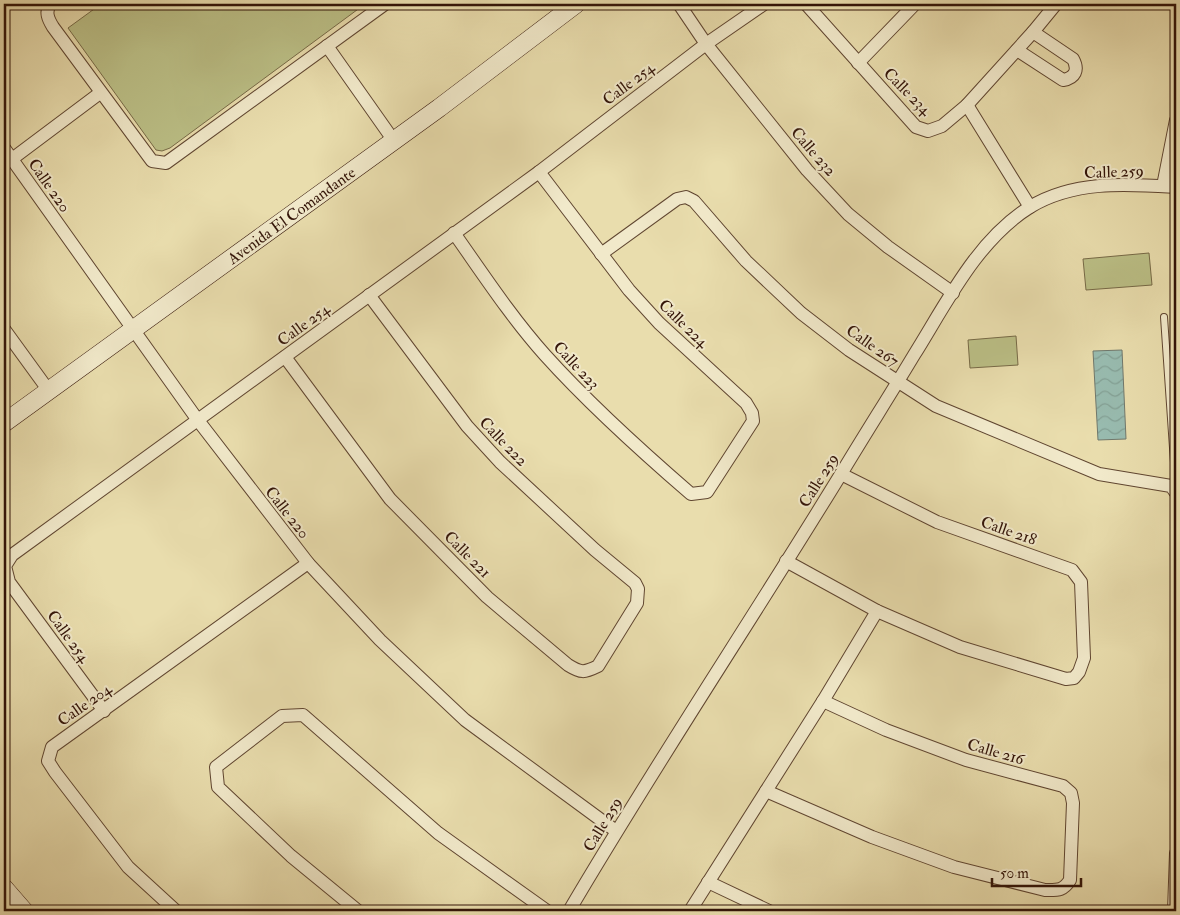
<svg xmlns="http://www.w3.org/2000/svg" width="1180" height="915" font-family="'IM FELL Double Pica',serif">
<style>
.grass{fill:#bbbf86;stroke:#776a47}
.water{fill:url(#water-waves);stroke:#70786c}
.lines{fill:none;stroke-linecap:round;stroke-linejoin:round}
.lane-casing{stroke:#604631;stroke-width:8}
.street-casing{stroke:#604631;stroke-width:14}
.secondary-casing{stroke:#331408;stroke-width:19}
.lane{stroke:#f1e9ca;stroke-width:6}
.street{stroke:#f1e9ca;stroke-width:12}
.secondary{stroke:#f1e9ca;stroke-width:18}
.labels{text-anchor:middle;stroke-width:4;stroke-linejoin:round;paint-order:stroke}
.street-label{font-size:16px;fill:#331408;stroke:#f1e9ca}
</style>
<defs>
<pattern id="water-waves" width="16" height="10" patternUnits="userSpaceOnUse" patternTransform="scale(1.25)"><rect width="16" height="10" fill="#98bbaf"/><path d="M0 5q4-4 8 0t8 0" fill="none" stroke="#83a095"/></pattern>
</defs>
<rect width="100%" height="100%" fill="#e9ddad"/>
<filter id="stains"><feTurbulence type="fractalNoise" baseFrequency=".004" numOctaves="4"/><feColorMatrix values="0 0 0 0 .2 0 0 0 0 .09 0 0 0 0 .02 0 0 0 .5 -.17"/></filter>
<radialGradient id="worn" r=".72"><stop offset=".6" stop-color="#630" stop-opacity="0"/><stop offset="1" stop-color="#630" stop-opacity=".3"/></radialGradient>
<!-- grass -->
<g class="grass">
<path d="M101,4h264l-195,144 -8,3 -6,-1 -88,-122z"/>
<path d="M1149,253l3,32 -66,5 -3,-31z"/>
<path d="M1016,336l2,29 -48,3 -2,-28z"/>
</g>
<!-- water -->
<path class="water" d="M1122,350l4,89 -28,1 -5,-89z"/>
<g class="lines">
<defs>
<path id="lane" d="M1164,317l11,160 -4,9"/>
<g id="street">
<path d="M50,4c-5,8 -2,15 3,23l99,134 14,2 219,-159"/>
<path d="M679,4l27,40 101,126 41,44 40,33 65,46"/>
<path d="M806,4l110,123 12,4 14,-5 25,-21 66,-73 23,-28"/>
<path d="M327,46l67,95"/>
<path d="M1017,50l46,30c12,-2 16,-10 10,-21l-40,-27"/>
<path d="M858,63l57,-59"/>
<path d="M967,105l63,102"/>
<path d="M4,148l193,271 111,144 72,77 85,80 151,111"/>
<path d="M12,159l88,-66"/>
<path d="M1163,186l13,-66"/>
<path d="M454,233c29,41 57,84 91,122 45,50 95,95 146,139l16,-2 46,-71 -1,-8 -6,-10 -87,-80 -30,-33 -90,-118"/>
<path d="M601,254l76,-55 9,-2 8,4 52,60 55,52 48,37 87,56 163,68 72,12 5,7"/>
<path d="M4,329l45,62"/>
<path d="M285,357l105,142 97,98 81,68c13,8 16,8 30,1l39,-63 1,-14 -3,-6 -40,-33 -95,-88 -33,-36 -98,-131"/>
<path d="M786,561l91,50 83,36 106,32 8,-1 5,-6 5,-14 -3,-76 -9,-12 -135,-48 -96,-48"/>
<path d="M104,711l-95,-129 -4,-16 7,-11 527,-383 167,-128 58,-40"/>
<path d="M766,791l106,46 82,30 91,23c13,0 18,1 25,-10l3,-77 -2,-10 -8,-7 -97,-26 -80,-30 -63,-29"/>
<path d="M708,882l61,29"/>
<path d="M176,911l-48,-44 -73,-95 -7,-11 4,-14 256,-184"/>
<path d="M358,911l-67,-55 -73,-69 -2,-20 66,-51 21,-1 135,118 109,78"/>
<path d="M569,911c87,-148 182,-290 272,-437 24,-40 49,-79 73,-119 32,-51 63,-115 116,-148 44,-27 97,-23 146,-20"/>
<path d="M690,911l133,-210 54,-90"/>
<path d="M1174,911l2,-58"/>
</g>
<g id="secondary">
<path d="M4,423l435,-315 137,-104"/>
<path d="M4,888l20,23"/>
<path d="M4,908l3,3"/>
</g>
</defs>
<!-- lane casing -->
<use href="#lane" class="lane-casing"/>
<!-- street casing -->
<use href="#street" class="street-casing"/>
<!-- secondary casing -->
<use href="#secondary" class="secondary-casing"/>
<!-- lane -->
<use href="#lane" class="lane"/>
<!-- street -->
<use href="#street" class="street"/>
<!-- secondary -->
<use href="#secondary" class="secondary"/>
</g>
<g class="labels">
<!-- street labels -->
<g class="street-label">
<text transform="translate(628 83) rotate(-37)" y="6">Calle 254</text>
<text transform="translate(908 91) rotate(45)" y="6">Calle 234</text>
<text transform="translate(814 151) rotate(49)" y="6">Calle 232</text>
<text transform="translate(1114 171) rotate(-2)" y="6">Calle 259</text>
<text transform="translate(50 185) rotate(55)" y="6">Calle 220</text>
<text transform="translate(291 215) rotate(-36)" y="6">Avenida El Comandante</text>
<text transform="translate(684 323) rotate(44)" y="6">Calle 224</text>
<text transform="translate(303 324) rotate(-36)" y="6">Calle 254</text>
<text transform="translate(873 345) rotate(35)" y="6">Calle 267</text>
<text transform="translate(577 365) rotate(47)" y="6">Calle 223</text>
<text transform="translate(504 441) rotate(46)" y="6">Calle 222</text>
<text transform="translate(818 480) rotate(-58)" y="6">Calle 259</text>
<text transform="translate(288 512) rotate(52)" y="6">Calle 220</text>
<text transform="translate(1009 530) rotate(19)" y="6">Calle 218</text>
<text transform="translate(468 554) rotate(45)" y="6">Calle 221</text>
<text transform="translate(69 636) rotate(54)" y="6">Calle 254</text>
<text transform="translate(84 704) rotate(-35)" y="6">Calle 204</text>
<text transform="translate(996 751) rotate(16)" y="6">Calle 216</text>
<text transform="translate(602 824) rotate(-59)" y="6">Calle 259</text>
</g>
</g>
<!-- margin -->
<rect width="1180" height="915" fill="none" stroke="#e9ddad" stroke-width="20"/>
<rect x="5" y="5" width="1170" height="905" fill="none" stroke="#331408" stroke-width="2.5"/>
<rect x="10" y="10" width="1160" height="895" fill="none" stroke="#331408"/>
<!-- scale -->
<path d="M992 878v8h89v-8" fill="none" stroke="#331408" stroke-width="2.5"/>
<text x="1000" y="878" font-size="15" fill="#331408" stroke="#f1e9ca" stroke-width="4" paint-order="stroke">50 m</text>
<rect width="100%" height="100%" filter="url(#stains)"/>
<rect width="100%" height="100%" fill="url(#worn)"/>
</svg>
